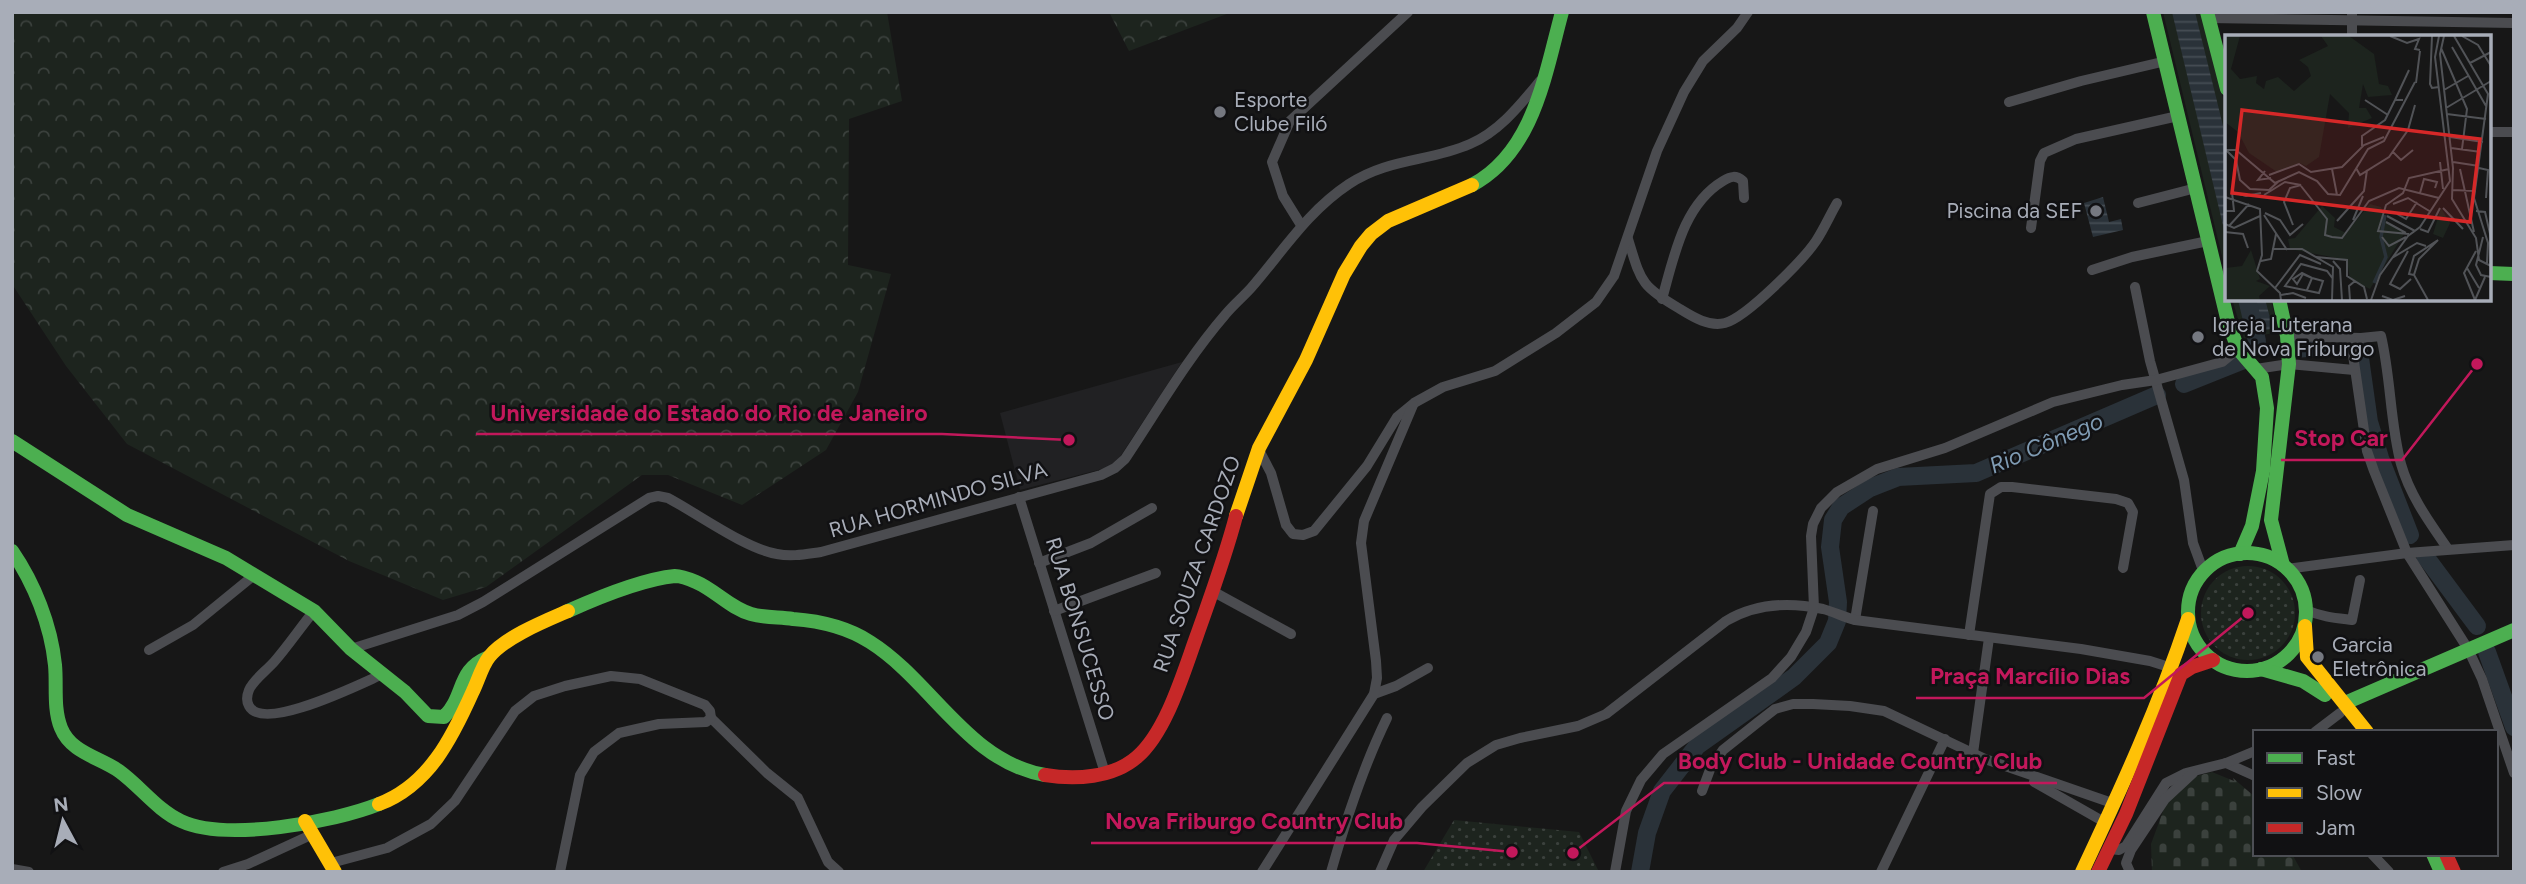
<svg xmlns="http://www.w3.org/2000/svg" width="2526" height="884" font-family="Figtree,sans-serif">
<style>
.built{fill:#212123}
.grass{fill:#1d241e}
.forest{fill:url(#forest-crowns)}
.cemetery{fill:url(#cemetery-stones)}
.park{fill:url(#park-dots)}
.water{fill:url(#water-rules)}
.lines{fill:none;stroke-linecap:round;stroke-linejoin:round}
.river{stroke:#2a3239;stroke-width:18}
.street{stroke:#4b4c50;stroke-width:10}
.fast{stroke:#4caf50;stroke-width:14}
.slow{stroke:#ffc107;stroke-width:14}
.jam{stroke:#c62828;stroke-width:14}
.poi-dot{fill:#757880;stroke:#111113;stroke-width:2.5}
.labels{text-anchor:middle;stroke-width:5;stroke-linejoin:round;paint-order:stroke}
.poi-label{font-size:21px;fill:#a8adb8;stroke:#111113;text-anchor:start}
.street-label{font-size:21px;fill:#a8adb8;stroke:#111113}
.water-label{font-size:23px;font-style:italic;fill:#7f9bb3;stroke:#111113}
.inset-river{fill:none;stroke:#2a3239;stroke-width:3.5}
.inset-road{fill:none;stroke:#515357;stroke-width:2}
.view{fill:#d62828;fill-opacity:0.15;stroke:#d62828;stroke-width:3.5}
.inset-edge{fill:none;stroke:#a8adb8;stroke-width:3.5}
.leader{fill:none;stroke:#c2185b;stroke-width:2.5}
.callout-dot{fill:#c2185b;stroke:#111113;stroke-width:2.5}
.callout-label{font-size:23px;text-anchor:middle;font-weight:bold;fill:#c2185b;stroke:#111113;stroke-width:5;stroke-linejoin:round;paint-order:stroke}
</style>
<defs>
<pattern id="forest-crowns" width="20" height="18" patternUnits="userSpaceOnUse" patternTransform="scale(1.75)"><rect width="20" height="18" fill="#1d241e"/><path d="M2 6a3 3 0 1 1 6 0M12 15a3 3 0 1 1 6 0" fill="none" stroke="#3b413d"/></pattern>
<pattern id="cemetery-stones" width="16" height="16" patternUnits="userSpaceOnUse" patternTransform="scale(1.75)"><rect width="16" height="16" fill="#1d241e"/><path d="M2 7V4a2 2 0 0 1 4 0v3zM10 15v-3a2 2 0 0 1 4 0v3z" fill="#3b413d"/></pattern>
<pattern id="park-dots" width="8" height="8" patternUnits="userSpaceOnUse" patternTransform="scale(1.75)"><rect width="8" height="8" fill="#1d241e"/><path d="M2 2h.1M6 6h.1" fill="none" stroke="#3b413d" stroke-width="1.8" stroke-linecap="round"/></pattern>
<pattern id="water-rules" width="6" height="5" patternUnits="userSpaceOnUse" patternTransform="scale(1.75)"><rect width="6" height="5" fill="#2a3239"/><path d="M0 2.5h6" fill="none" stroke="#464d54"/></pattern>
</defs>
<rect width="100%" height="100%" fill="#171717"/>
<!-- built -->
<path class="built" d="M1182,362l-68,104 -94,24 -20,-77z"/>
<!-- grass -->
<g class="grass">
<path d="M2163,12h39l25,103v162z"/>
<path d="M2232,299h39l7,33 -34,7z"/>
</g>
<!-- forest -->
<g class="forest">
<path d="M12,12h875l15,89 -53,18 -1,146 43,9 -33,118 -32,58 -84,55 -74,-30h-26l-156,112 -43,13 -94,-39 -222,-117 -61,-78 -54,-82z"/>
<path d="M1109,12h123l-103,39z"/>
</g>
<!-- cemetery -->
<path class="cemetery" d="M2212,772l22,9 -1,-3 22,19v57h37l10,18h-150l-1,-28 14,-38 24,-28z"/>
<!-- park -->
<g class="park">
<circle cx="2248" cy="613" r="47"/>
<path d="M1454,820l125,12 20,40h-176z"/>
</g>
<!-- water -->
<g class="water">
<path d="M2172,12h23l32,130v100z"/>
<path d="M2103,197l6,25 12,-3 2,11 -30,7 -9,-34z"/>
<path d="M2240,299h25l8,30 -25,3z"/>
</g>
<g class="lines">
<!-- river -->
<g class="river">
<path d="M2247,299l10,42"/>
<path d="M2295,349l23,-2"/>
<path d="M2359,351l10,71 11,36 30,77"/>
<path d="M2184,384l60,-24"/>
<path d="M2425,556l52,70"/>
<path d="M2487,652l27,75"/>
<path d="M1640,872l7,-39 15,-42 35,-45 97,-69 34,-34 9,-22 1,-19 -8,-55 3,-27 8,-13 29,-19 28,-11 78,-4 181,-78"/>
</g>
<!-- street -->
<g class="street">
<path d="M2208,18l306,5"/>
<path d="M2352,37v-25"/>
<path d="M2009,102l72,-21 85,-20"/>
<path d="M2489,132h25"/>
<path d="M2138,203l58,-15"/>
<path d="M1301,225l-18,-29 -11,-34 18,-41 118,-109"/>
<path d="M2031,228l9,-67 4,-8 32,-14 102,-23"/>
<path d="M1628,239c13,42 12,47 52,70 13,8 29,18 45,14 22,-6 78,-63 91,-82 8,-12 14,-26 21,-38"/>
<path d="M2092,270l40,-13 76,-16"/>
<path d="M2135,287l15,74 34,119 9,63 11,30"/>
<path d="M1662,299c12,-42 21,-94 61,-118 8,-5 13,-6 20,0l1,17"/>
<path d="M2287,336l74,2 20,-2c10,42 9,87 20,128 9,32 29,59 47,85"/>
<path d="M2361,338l-7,8 -1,9 14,96 7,20 33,82 61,96 14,30 32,94"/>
<path d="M2256,369l33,-5 65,6"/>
<path d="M1259,450l12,23 15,52 7,9 10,1 11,-4 53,-65 30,-49 17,-14 29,-16 52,-16 61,-38 40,-31 18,-26 43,-125 27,-59 19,-31 34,-33 11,-16"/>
<path d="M1019,497l86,276"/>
<path d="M1039,563l52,-20 61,-35"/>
<path d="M2286,569l121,-16 107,-8"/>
<path d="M1214,592l77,42"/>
<path d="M2306,610c16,7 30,8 46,10l8,-40"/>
<path d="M314,611c-14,17 -26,35 -40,51 -8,9 -21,18 -25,28 -2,5 -3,11 0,16 14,27 113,-23 134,-32"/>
<path d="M1054,611l102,-38"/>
<path d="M1855,620l18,-109"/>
<path d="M1969,635l21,-141 11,-7h11l104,12 12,4 5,9 -10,56"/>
<path d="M351,649l107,-34 25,-13 166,-104 9,-2 10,2c30,16 78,51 109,56 15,3 29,0 44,-2l280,-77 14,-7 10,-9c32,-48 62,-100 100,-144 8,-10 18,-18 26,-27 32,-37 57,-77 98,-104 39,-26 80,-22 121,-40 30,-13 50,-39 70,-63"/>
<path d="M149,650l44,-25 60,-49"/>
<path d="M1374,694l22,-8 32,-18"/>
<path d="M711,718l56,55 31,25 30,64 11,10"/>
<path d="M2315,732l25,-19"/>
<path d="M1973,753l16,-115"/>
<path d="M2226,763l29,13"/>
<path d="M2034,782l72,41"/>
<path d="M1702,791l9,-24 12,-17 34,-27 18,-14 18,-5h20l37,2 34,5 101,48 130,45"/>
<path d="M2110,849l9,1 7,-4 40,-63 20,-10 40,-10 29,-12"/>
<path d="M2372,854l17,18"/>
<path d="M331,863l56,-15 44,-24 24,-23 60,-90 19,-15 31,-10 46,-10 29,3 65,26 5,6 1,7 -5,4 -47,2 -40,9 -25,19 -14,23 -20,97"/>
<path d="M12,869l17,3"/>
<path d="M223,872l25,-8 65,-30"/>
<path d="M1262,872l112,-178 3,-16 -1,-17 -15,-118 3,-22 49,-116"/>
<path d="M1331,872c15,-53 32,-105 56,-154"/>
<path d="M1380,872l14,-32 28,-33 45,-44 29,-18 24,-7 58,-12 28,-12 120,-93c30,-18 64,-19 97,-12 11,3 21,8 32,11l226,29 69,12 22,7"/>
<path d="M1615,872l11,-61 15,-31 22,-26 109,-76 19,-21 15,-25 8,-24 -3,-72 2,-12 8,-16 16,-16 40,-23 68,-21 108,-46 69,-17 34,-5 66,-18 16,-13"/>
<path d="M1881,872l64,-133"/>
<path d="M2130,872l-4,-9 5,-13 34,-51 28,-26"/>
</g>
<!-- fast -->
<g class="fast">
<path d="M2153,12l75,310 10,27 24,28 5,31 -4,63 -11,55 -12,28"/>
<path d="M2207,12l20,77"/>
<path d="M1472,185c62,-33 73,-111 90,-173"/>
<path d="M2489,273l25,1"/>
<path d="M2279,299l8,37 2,28 -18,156 12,45"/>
<path d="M12,441l115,74 99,43 88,53 37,38 54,43 23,24 16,1c22,-22 12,-47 45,-60"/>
<path d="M12,551c22,32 39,74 43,114 2,20 -2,43 6,63 10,25 38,29 58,43 22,16 38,39 62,50 45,21 153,1 198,-17"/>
<circle cx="2247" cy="612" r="59"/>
<path d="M568,611c29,-13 76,-32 107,-35 7,0 14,3 21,6 19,8 34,26 55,32 14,4 28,3 42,5 27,2 54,8 77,23 62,39 98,120 175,133"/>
<path d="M2261,669l42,12 22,14"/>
<path d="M2345,703l169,-73"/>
<path d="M2433,854l8,18"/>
</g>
<!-- slow -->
<g class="slow">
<path d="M1236,516l23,-68 47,-88 38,-86 17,-28 10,-12 17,-13 84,-36"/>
<path d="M2305,626l2,31 60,75"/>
<path d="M379,804c50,-19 73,-66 94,-113 5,-10 9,-25 16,-34 16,-20 56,-36 79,-46"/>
<path d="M305,821l30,51"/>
<path d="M2082,872c39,-83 77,-166 106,-253"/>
</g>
<!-- jam -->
<g class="jam">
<path d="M1045,775c30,5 68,3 92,-18 29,-25 46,-83 59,-119 14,-40 29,-80 40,-122"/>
<path d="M2446,854l8,18"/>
<path d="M2098,872l28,-58 55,-140 11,-7 21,-7"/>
</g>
</g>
<!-- markers -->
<g class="poi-dot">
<circle cx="1220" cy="112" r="7"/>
<circle cx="2096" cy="211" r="7"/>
<circle cx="2198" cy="337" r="7"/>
<circle cx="2318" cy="657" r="7"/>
</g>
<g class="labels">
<!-- poi labels -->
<g class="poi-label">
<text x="1234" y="107">Esporte<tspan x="1234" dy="24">Clube Filó</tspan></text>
<text x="2082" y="218" text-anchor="end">Piscina da SEF</text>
<text x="2212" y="332">Igreja Luterana<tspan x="2212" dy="24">de Nova Friburgo</tspan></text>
<text x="2332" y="652">Garcia<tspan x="2332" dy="24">Eletrônica</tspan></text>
</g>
<!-- street labels -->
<g class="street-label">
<text transform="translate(938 500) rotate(-16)" y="7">RUA HORMINDO SILVA</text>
<text transform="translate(1197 564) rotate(-71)" y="7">RUA SOUZA CARDOZO</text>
<text transform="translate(1080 629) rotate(73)" y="7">RUA BONSUCESSO</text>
</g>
<!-- water labels -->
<g class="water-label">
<text transform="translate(2046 443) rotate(-23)" y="8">Rio Cônego</text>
</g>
</g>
<!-- overview -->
<g transform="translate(2225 35)">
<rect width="266" height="266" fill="#171717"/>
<path d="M0,1h15l-9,33 9,10 17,-3 -1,7 8,6 2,-8 12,-4 16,14 17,-15 -3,-9 -9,-7 29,-14 -7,-10h28l25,18 5,30 9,2 4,9 -24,2 -5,-13 -4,24h7l6,10 -24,10 1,-15 -19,-19 -11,63 -13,9 -6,-3 -23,9 -28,-19 -11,-21 -13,-10zM26,215l9,29 -4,2 14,5 -11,10 1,4h-35v-32l17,-2z" fill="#1d241e"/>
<path d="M216,173l9,15 -7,15 -10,-4z" fill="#1d241e"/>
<path d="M145,169l11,3 6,16 18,9 -35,57 -20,-10 -3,-19 -57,-11 -2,-10 7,-1 27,-32 13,12 -1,9 12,6z" fill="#1d241e"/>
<path class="inset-river" d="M149,248l12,-26 -5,-20 4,-22"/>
<path class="inset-road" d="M165,1l17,7 12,-4 -4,10 5,1M207,1l-2,48 2,4 7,-1M219,1l-4,18 13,114 -1,31 24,39 3,22 12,6M229,1l34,58 -14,104 14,45 -1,20M237,1l16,9 13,21M227,12l34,59M216,13l26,61 -5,40M245,28l21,-11M191,48l4,-32M219,55l24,-14M140,65l23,15M170,65l14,-30M221,73l45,-27M222,79l39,5M225,102l33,5M137,111v-10l23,-16 10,-20h8M226,113l30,4M0,115h11l39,33 24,-11 18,9 11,13 12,1 28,-46 16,-8 31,-59M1,115l10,10 4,20 10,9 19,1 10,-9M168,117l8,8 12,-10M215,127l3,27M228,127l26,4M131,133l4,7 29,-18 19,-27 7,-25M254,133l9,2 -2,28M107,134l5,26M235,134l14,63M40,136l-7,9 13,-2M44,140l30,-11 12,8 31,-5 22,-22 20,-8M76,151l26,33 -2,16 7,2 10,1 27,-37 30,-13 40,10M227,155l24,1M195,158l4,-14 13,3 -2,6M39,160l21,-13 16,3 -11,3 -6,14 9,23M0,162l35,12 2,46 -5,16 23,22 1,7M168,169l15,-6 23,14M218,173l20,21M0,176h9l-2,-19 14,4 15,-3M251,176l9,1 6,26M40,178l15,7 10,15 13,-11M172,179l9,5 11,-17M39,180l23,35M162,181l28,15M128,185l10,-24M112,186l27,-30 3,-21M161,187l20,11M0,189l9,4 26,-12M4,191l20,-22M195,194l8,3 12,-24M0,197l18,2 5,14M184,199l-31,-3 8,-26 17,-12 6,-15 40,-9M157,202l7,9 17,-9M258,202l-7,28 5,10 10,2M47,214h30l31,18 -1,33M183,216l-18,33 10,5 11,-10M91,222l31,3v16l17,11 3,12M167,223l25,-15 9,3M36,226l10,-2 5,-25M108,226l7,8 2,31M242,233l12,20M189,240l-5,-1 5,-18 24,-16 -19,19 -5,16 14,25M87,243l-9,-4 -6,10 -4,-5 9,-6 10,5M50,253l25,-33 21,9M82,255l5,-12 11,3 -4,12 -34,-7 16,-22 26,7 6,8M56,260l12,-2 13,5M157,261l11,4 12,-4M125,265l-1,-14 6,-5M146,265l9,-25 28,-39 12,-9 30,-46 -15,-124 4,-21M250,265l-11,-27 12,-22M250,265l10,-23"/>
<path class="view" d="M17,75l238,29 -10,83 -238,-29z"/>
<rect width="266" height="266" class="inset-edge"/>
</g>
<!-- callouts -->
<path class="leader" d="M1069 440L942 434H476M2477 364L2402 460H2281M2248 613L2144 698H1916M1573 853L1664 783H2057M1512 852L1417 843H1091"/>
<g class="callout-dot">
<circle cx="1069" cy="440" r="7"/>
<circle cx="2477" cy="364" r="7"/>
<circle cx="2248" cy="613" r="7"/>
<circle cx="1573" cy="853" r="7"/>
<circle cx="1512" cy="852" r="7"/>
</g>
<g class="callout-label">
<text x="709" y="421">Universidade do Estado do Rio de Janeiro</text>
<text x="2341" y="446">Stop Car</text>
<text x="2030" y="684">Praça Marcílio Dias</text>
<text x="1860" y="769">Body Club - Unidade Country Club</text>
<text x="1254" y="829">Nova Friburgo Country Club</text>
</g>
<!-- border -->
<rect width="2526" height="884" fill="none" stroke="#a8adb8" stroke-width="28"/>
<!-- legend -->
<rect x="2253" y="730" width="245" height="126" fill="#111113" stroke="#4d4f55" stroke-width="2"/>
<rect x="2267" y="753" width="35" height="10" fill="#4caf50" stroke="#4d4f55" stroke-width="2"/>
<text x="2316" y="765" font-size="21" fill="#a8adb8">Fast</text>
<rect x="2267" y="788" width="35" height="10" fill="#ffc107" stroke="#4d4f55" stroke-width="2"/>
<text x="2316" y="800" font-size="21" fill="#a8adb8">Slow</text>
<rect x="2267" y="823" width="35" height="10" fill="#c62828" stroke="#4d4f55" stroke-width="2"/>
<text x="2316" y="835" font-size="21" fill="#a8adb8">Jam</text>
<!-- north arrow -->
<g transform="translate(63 821) rotate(353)" stroke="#111113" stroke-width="5" paint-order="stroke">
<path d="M0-5L12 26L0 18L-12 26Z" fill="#a8adb8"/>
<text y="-10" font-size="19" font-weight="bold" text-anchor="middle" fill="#a8adb8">N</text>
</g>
</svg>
